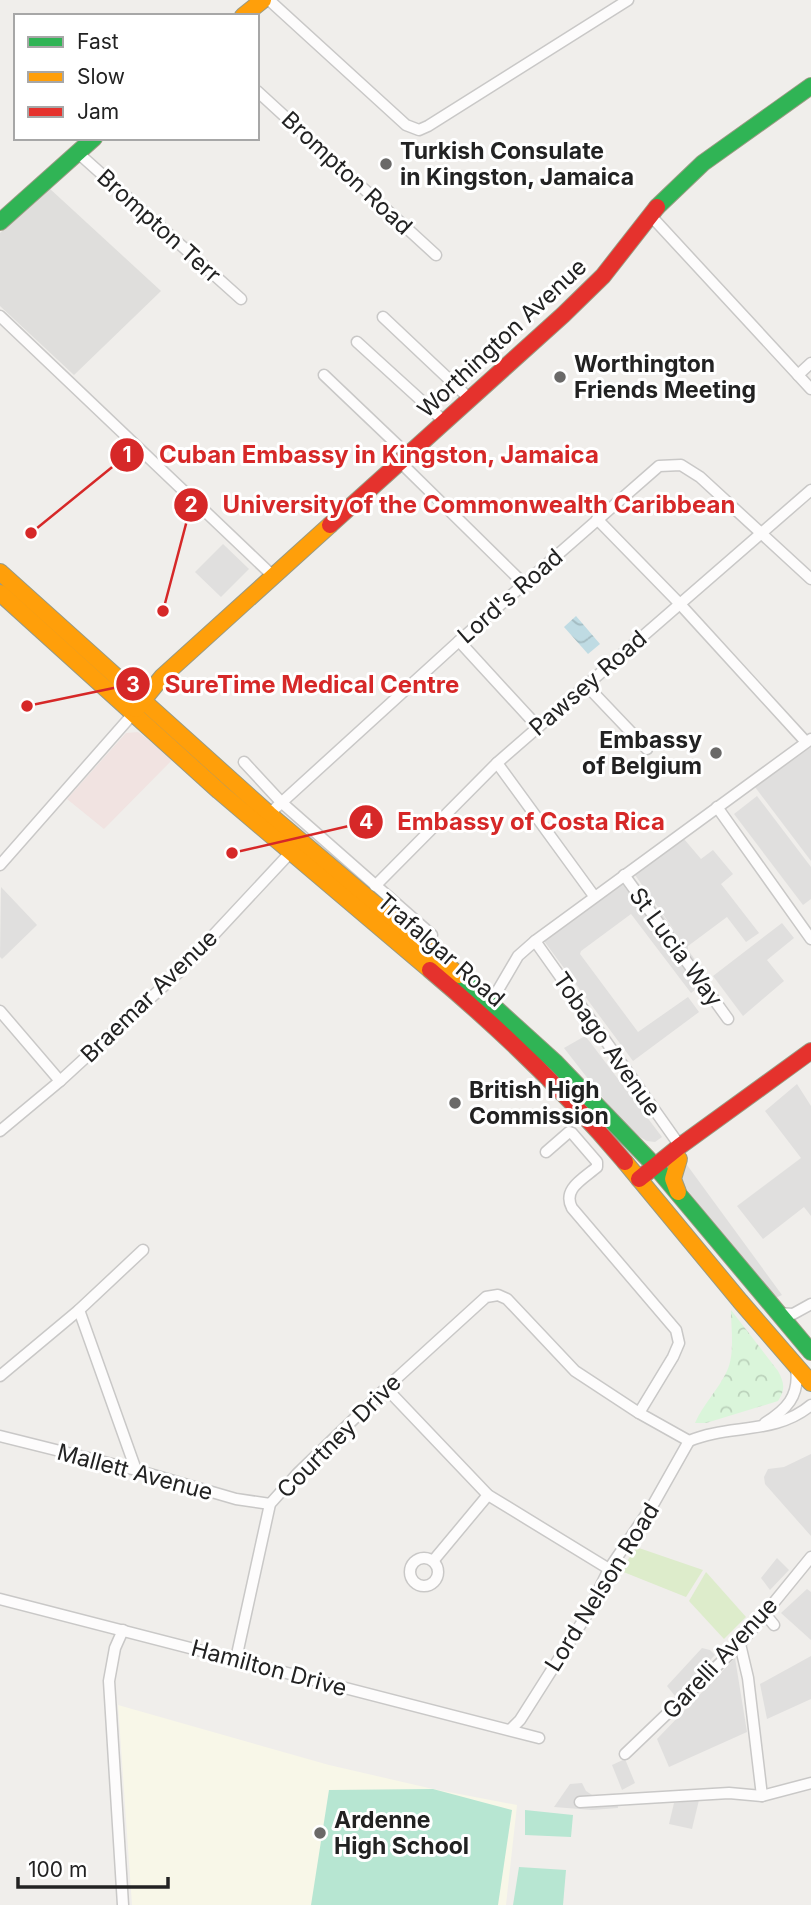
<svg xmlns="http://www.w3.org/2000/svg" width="811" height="1905" font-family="Inter,sans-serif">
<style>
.residential{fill:#dfdedc}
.commercial{fill:#f1e3e1}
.education{fill:#f8f7e8}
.grass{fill:#ddeccb}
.park{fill:url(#park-crowns)}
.pitch{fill:#b7e6d2}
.parking{fill:#e0dfde}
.water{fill:url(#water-waves)}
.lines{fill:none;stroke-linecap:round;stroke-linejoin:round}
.street-casing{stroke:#c9c8c7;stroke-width:13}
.fast-casing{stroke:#999a82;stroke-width:18}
.slow-casing{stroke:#999a82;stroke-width:18}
.jam-casing{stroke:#999a82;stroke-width:18}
.street{stroke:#fdfcfc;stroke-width:10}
.fast{stroke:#30b455;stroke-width:16}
.slow{stroke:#ff9f0a;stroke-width:16}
.jam{stroke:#e5322d;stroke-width:16}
.poi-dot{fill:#6a6968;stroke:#fff;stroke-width:2.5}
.labels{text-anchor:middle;stroke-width:6;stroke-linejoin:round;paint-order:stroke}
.poi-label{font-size:23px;font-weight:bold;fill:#222;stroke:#fff;text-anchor:start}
.street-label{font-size:23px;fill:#222;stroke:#fff}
.leader{fill:none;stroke:#d62828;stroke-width:2.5}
.callout-dot{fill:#d62828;stroke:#fff;stroke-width:2.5}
.mark-label{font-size:21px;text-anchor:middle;font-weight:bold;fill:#fff}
.callout-label{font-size:24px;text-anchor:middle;font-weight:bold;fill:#d62828;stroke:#fff;stroke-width:6;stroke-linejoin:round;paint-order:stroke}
</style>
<defs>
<pattern id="park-crowns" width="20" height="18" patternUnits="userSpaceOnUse" patternTransform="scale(1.75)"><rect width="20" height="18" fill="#daf5da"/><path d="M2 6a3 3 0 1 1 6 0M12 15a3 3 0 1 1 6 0" fill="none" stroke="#bbd2bb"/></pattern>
<pattern id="water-waves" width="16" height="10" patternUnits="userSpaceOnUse" patternTransform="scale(1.75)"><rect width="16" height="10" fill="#bfdbe3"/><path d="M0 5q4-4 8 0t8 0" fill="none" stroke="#a4bcc2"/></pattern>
</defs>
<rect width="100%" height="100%" fill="#f0eeeb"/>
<!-- residential -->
<path class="residential" d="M49,188l112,103 -87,84 -74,-69v-73z"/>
<!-- commercial -->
<path class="commercial" d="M138,732l35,27 -69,70 -37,-30 59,-66z"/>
<!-- education -->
<path class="education" d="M118,1705l211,60 104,24 84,16 -11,100h-374z"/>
<!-- grass -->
<g class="grass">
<path d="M636,1547l67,23 -17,27 -65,-26z"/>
<path d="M706,1572l40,45 -22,22 -35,-38z"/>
</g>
<!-- park -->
<path class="park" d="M731,1310l47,61c7,13 7,19 0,30l-72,22h-11c8,-19 24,-34 32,-52 8,-17 4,-42 4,-61z"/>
<!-- pitch -->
<g class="pitch">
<path d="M433,1789l79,21 -14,95h-187l18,-115z"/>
<path d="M525,1810l48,5 -2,22 -46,-2z"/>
<path d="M519,1867l47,3 -3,35h-50z"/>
</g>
<!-- parking -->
<g class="parking">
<path d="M223,544l26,25 -28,28 -26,-25z"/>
<path d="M811,745v116l-56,-74z"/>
<path d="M757,796l54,71v32l-8,6 -69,-91z"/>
<path d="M684,839l17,20 12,-9 20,24 -12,10 38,49 -13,9 -19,-25 -39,29v4l21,29 -18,14 -60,-79 -50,37 -1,3 58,78 50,-35 11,15 -66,49 -89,-120 89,-65 44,58 -42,-59z"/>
<path d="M1,887l36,38 -35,34 -2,-2z"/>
<path d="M782,923l12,15 -27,22 17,21 -41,35 -30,-40z"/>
<path d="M585,1036l5,6 72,95 -7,5 -8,-1 -19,-11 -64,-82z"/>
<path d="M797,1084l14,22v110l-7,-9 -41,32 -26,-33 64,-48 -36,-47z"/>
<path d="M687,1165l95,130 -9,4 -98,-125z"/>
<path d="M811,1454v82l-46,-52 -1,-7 4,-8 16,-2z"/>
<path d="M777,1558l12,12 -19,20 -9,-12z"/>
<path d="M807,1589l4,3v48l-30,-27z"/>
<path d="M702,1648l8,2 5,5 -40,41 -8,-10z"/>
<path d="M811,1656v43l-44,20 -7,-35z"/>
<path d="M735,1658l12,74 -78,35 -12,-28z"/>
<path d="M625,1759l10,24 -13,7 -10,-25z"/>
<path d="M582,1783l4,8 12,8 19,-2 1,11 -26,2 -38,-3 16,-23z"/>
<path d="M699,1800l-7,29 -23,-5 5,-21z"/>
</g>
<!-- water -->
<path class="water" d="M576,616l24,28 -12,10 -24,-27z"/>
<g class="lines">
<defs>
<g id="street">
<path d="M269,0l137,125 13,5 9,-4 200,-126"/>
<path d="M257,91l179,164"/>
<path d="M77,152l164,147"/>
<path d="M651,216l160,173"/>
<path d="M0,316l273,260"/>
<path d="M383,317l88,83"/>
<path d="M357,342l89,81"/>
<path d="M324,375l85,81"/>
<path d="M798,375l13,-12"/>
<path d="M401,463l123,121"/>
<path d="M597,519l82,84 127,139"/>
<path d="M459,641l79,86"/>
<path d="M586,685l61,64"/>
<path d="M244,762l37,40 151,133"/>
<path d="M497,763l97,133"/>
<path d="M717,807l94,132"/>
<path d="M269,814l190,-173 200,-175 22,-1 19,12 111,102"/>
<path d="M0,865l132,-150"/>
<path d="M624,875l104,144"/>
<path d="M375,886l122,-123 314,-273"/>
<path d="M535,941l145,205"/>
<path d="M491,1002l27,-46 17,-15 276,-202"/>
<path d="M0,1011l60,70"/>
<path d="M0,1131l60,-50 119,-109 111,-119"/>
<path d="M546,1152l23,-20 3,1 25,29v5c-14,12 -35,22 -25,41l104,122 3,13 -6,14 -34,56"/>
<path d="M79,1310l57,160"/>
<path d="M778,1313l15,1 18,-10"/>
<path d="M0,1376l79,-66 64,-60"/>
<path d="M386,1388l102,107 121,74"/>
<path d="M765,1423c21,-13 35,-27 31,-54"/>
<path d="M0,1436l136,34 100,29 34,5"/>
<path d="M689,1441c39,-17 87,-6 122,-36"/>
<circle cx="424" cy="1572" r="14"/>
<path d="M433,1561l55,-66"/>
<path d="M0,1599l539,139"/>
<path d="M765,1614l9,11"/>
<path d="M123,1630l-8,18 -6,33 14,224"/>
<path d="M740,1644l8,34 14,118"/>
<path d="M236,1659l34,-155 27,-30 89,-86 100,-91 12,-2 9,4 68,72 64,42 50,28"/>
<path d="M510,1730l10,-10 66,-104 23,-47 45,-66 35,-62"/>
<path d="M625,1754l115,-110 71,-87"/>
<path d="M580,1802l149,-9 33,3 49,-13"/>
</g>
<g id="fast">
<path d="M657,207l46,-44 108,-77"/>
<path d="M0,222l94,-84"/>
<path d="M459,975l97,88 99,103 156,186"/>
</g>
<g id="slow">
<path d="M243,16l20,-16"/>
<path d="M0,572l269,242 190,161"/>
<path d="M0,593l219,198 211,179"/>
<path d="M136,709l26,-32 168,-152"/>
<path d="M625,1162l115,139 71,82"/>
<path d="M678,1192l-5,-13 6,-20"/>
</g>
<g id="jam">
<path d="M330,525l233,-210 40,-39 54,-69"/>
<path d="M430,970c70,59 136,122 195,192"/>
<path d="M639,1179l41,-33 131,-95"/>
</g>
</defs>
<!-- street casing -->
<use href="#street" class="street-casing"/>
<!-- fast casing -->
<use href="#fast" class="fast-casing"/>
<!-- slow casing -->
<use href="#slow" class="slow-casing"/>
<!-- jam casing -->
<use href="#jam" class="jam-casing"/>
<!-- street -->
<use href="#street" class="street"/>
<!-- fast -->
<use href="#fast" class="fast"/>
<!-- slow -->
<use href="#slow" class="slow"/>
<!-- jam -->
<use href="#jam" class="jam"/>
</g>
<!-- markers -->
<g class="poi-dot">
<circle cx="386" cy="164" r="7"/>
<circle cx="560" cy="377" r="7"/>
<circle cx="716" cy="753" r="7"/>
<circle cx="455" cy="1103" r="7"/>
<circle cx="320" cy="1833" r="7"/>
</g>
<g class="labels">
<!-- poi labels -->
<g class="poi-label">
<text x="400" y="159">Turkish Consulate<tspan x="400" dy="26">in Kingston, Jamaica</tspan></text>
<text x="574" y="372">Worthington<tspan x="574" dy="26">Friends Meeting</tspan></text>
<text x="702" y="748" text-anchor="end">Embassy<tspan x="702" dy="26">of Belgium</tspan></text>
<text x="469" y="1098">British High<tspan x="469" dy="26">Commission</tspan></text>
<text x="334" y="1828">Ardenne<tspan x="334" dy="26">High School</tspan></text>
</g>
<!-- street labels -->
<g class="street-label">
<text transform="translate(347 173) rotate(43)" y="8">Brompton Road</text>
<text transform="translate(159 226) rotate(42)" y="8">Brompton Terr</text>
<text transform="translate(502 338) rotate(-43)" y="8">Worthington Avenue</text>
<text transform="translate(510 596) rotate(-41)" y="8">Lord's Road</text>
<text transform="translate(588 683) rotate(-41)" y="8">Pawsey Road</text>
<text transform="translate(676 947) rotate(54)" y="8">St Lucia Way</text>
<text transform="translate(441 950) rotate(41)" y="8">Trafalgar Road</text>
<text transform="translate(149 996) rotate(-44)" y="8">Braemar Avenue</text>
<text transform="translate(607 1044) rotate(55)" y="8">Tobago Avenue</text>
<text transform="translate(339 1436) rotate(-45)" y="8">Courtney Drive</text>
<text transform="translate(135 1472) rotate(15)" y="8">Mallett Avenue</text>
<text transform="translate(602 1587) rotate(-58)" y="8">Lord Nelson Road</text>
<text transform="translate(720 1658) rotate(-47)" y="8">Garelli Avenue</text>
<text transform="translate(269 1668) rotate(15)" y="8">Hamilton Drive</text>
</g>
</g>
<!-- callouts -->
<path class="leader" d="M31 533L127 455M163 611L191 505M27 706L133 684M232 853L366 822"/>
<g class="callout-dot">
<circle cx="31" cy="533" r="7"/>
<circle cx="163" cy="611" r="7"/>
<circle cx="27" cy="706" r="7"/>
<circle cx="232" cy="853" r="7"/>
<circle cx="127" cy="455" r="18"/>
<circle cx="191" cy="505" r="18"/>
<circle cx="133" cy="684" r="18"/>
<circle cx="366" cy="822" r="18"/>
</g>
<g class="mark-label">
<text x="127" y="462">1</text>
<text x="191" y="512">2</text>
<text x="133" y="692">3</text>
<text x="366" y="829">4</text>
</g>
<g class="callout-label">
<text x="379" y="463">Cuban Embassy in Kingston, Jamaica</text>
<text x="479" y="513">University of the Commonwealth Caribbean</text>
<text x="312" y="693">SureTime Medical Centre</text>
<text x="531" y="830">Embassy of Costa Rica</text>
</g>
<!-- legend -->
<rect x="14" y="14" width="245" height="126" fill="#ffffff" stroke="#a7a7a7" stroke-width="2"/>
<rect x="28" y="37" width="35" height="10" fill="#30b455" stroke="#a7a7a7" stroke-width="2"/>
<text x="77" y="49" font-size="21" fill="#222222">Fast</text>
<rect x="28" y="72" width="35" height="10" fill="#ff9f0a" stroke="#a7a7a7" stroke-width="2"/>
<text x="77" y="84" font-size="21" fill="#222222">Slow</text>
<rect x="28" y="107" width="35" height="10" fill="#e5322d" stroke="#a7a7a7" stroke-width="2"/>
<text x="77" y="119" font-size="21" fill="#222222">Jam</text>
<!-- scale -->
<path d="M18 1877v10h150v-10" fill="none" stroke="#222222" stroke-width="3.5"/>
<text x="28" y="1877" font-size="21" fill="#222222" stroke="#ffffff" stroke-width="5" paint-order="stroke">100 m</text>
</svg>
